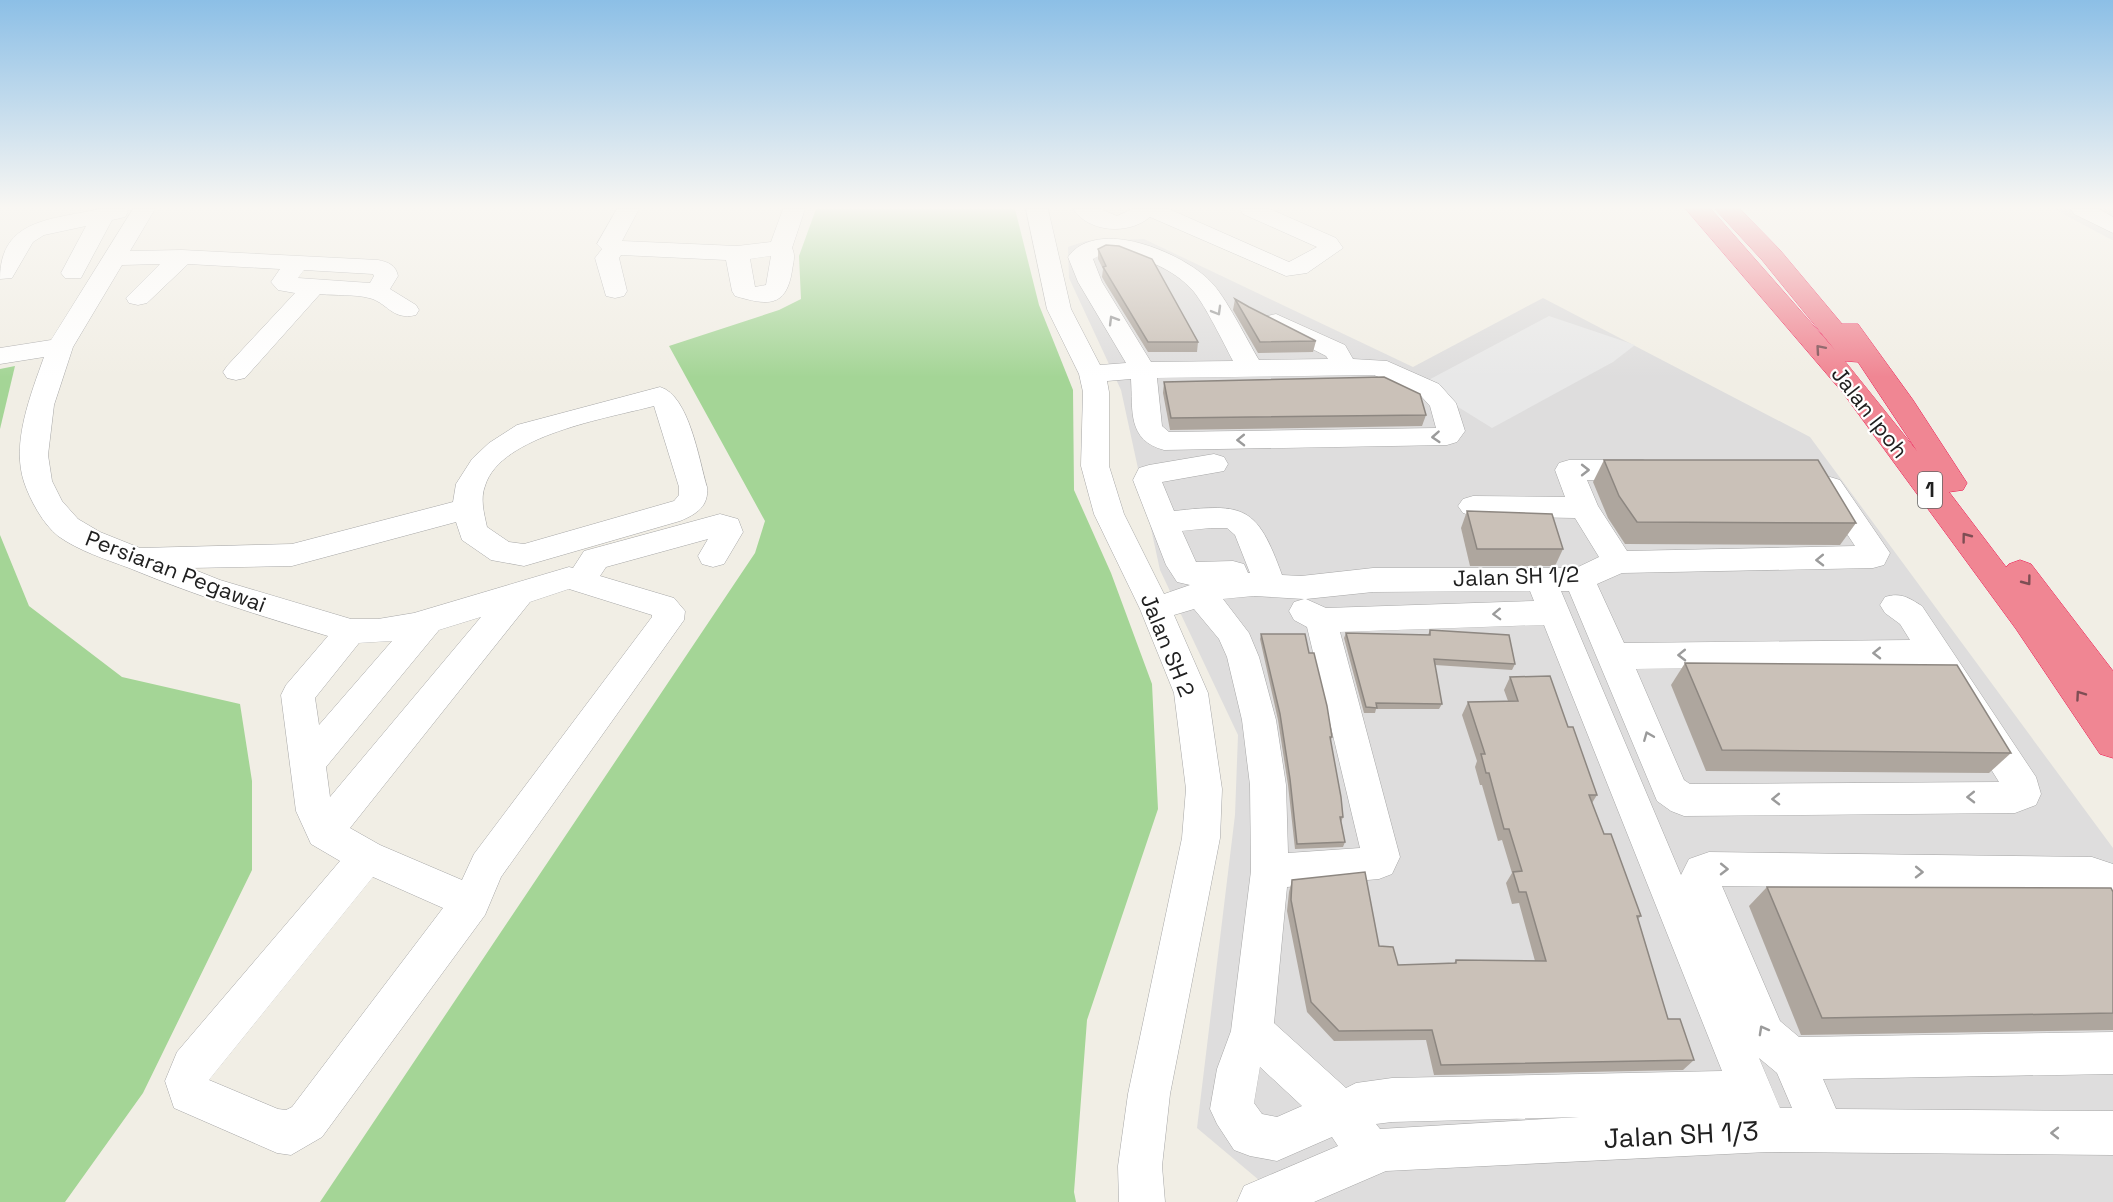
<svg xmlns="http://www.w3.org/2000/svg" width="2113" height="1202" font-family="'Space Grotesk',sans-serif">
<style>
.residential{fill:#dedddd}
.forest{fill:#a4d596}
.parking{fill:#e8e8e8}
.lines{fill:none;stroke-linecap:round;stroke-linejoin:round}
.minor-casing{stroke:#a7a7a7;stroke-width:1}
.highway-casing{stroke:#ed1551;stroke-width:1}
.minor{fill:#fff;fill-rule:evenodd}
.highway{fill:#f08693;fill-rule:evenodd}
.wall{fill:#aea69e}
.building{fill:#cac1b8;stroke:#8d8781;stroke-width:1.5}
.oneway{stroke:#9b9b9b}
.oneway2{stroke:#7e4e54}
.labels{text-anchor:middle;stroke-width:4.5;stroke-linejoin:round;paint-order:stroke}
.shield{fill:#fff;stroke:#636363;stroke-width:1.5}
.shield-label{font-size:21px;font-weight:bold;fill:#202020}
.street-label{font-size:22px;fill:#202020;stroke:#fff}
.near-street-label{font-size:27px;fill:#202020;stroke:#fff}
</style>
<rect width="100%" height="100%" fill="#f1eee5"/>
<!-- residential -->
<g class="residential">
<path d="M2054,209h59v31h-1z"/>
<path d="M1144,239l269,128 130,-69 267,139 303,411v354h-828l-88,-74 38,-313 3,-80 -78,-165 -39,-180 -52,-112 -1,-31 18,-6z"/>
</g>
<!-- forest -->
<g class="forest">
<path d="M816,209h199l24,96 34,85 1,100 37,83 41,111 6,125 -71,211 -13,172 2,10h-756l435,-649 10,-32 -96,-175 110,-36 22,-11 -2,-43z"/>
<path d="M15,366l-15,63v-60z"/>
<path d="M0,535l29,71 93,71 118,27 12,77v89l-109,223 -78,109h-65z"/>
</g>
<!-- parking -->
<path class="parking" d="M1549,316l86,29 -22,17 -121,66 -71,-44z"/>
<g class="lines">
<defs>
<g id="minor">
<path d="M99,209h27l2,3 -3,5 -13,3 -31,58h-16l-4,-5 25,-47 -42,9 -11,7 -21,36 -12,1c0,-61 52,-59 99,-70z"/>
<path d="M133,209h22l-25,42 52,-1 196,10c10,2 18,5 20,16l-8,13 26,16 3,5 -3,5c-24,6 -29,-13 -47,-17 -15,-4 -33,-2 -49,-4l-75,84 -9,2 -9,-2 -4,-6 4,-6 68,-73 -17,-3 -7,-8 9,-13 -92,-5 -41,39 -9,2 -9,-2 -3,-5 34,-34 -38,1 -49,82 -19,58 -6,50 4,26 10,20 16,18 22,13 40,16 152,-4 161,-42 3,-18 16,-25 17,-16 28,-18 143,-38c29,8 39,73 47,100 2,19 -10,27 -27,34l-156,45 -33,-6 -29,-20 -6,-18 -164,44 -102,2 30,12 131,39h27l36,-6 155,-46 4,1 11,-17 136,-37 18,5 5,13 -19,32 -11,3 -11,-3 -4,-8 10,-17 -102,28 -6,9 74,22 11,13 -1,9 -183,257 -16,38 -163,222 -31,18 -14,-2 -103,-45 -9,-27 12,-29 163,-191 -29,-17 -15,-33 -15,-116 5,-10 42,-49c-68,-20 -134,-41 -199,-68 -24,-9 -50,-17 -71,-32 -15,-12 -28,-36 -34,-54 -13,-39 7,-88 20,-125l-44,7v-16l51,-8zM304,270l69,4 1,2 -4,7 -72,-5zM654,406l25,81v8l-5,6 -150,43 -15,-2 -22,-15c-3,-14 -7,-28 -2,-41 15,-51 124,-68 169,-80zM569,589l83,26v2l-178,237 -12,26 -82,-35 -30,-17 180,-226zM481,617l-151,180 -4,-30 113,-137zM392,641l-73,84 -4,-27 44,-55zM373,877l70,31 -151,199 -6,3 -8,-1 -69,-29z"/>
<path d="M617,209h22l-17,32 115,5 34,-4 12,-33h22l-13,39c4,8 1,15 0,23 -6,38 -26,34 -57,25l-3,-5 -6,-31 -105,-5 -2,3 8,33 -3,5 -9,2 -9,-2 -11,-38 7,-9 -5,-5zM771,256l-5,29 -11,2 -5,-28z"/>
<path d="M1026,209h22l23,100 29,56 26,-2 -48,-81 -10,-25c29,-41 115,-4 142,24 15,14 37,59 49,79l69,-1 -2,-3 -59,-30 -3,-5 3,-5 9,-2 69,31 8,14 34,2 52,23 17,19 9,28 -8,11 -10,3 -283,5c-37,-10 -31,-39 -33,-71l-24,2 2,11v74l15,48 40,80 26,-9 -13,-3 -11,-17 -33,-85 6,-12 10,-3 65,-11 10,3 4,7 -4,7 -62,11 12,29c71,-8 83,-5 108,64l19,1 72,-8h203l23,-11 -24,-39 -102,-2 -10,-3 -5,-7 5,-7 10,-3 92,1 -10,-27 4,-7 10,-3h74l10,3 4,7 -4,7 -10,3h-56l11,26 29,45 228,-5 -39,-59 4,-7 10,-3 10,3 50,73 -6,12 -11,3 -251,5 -25,11 27,59 286,-3 -10,-16 -15,-11 -5,-8 5,-8c16,-5 24,1 37,9l114,171 5,17 -5,11 -21,8 -331,3 -13,-5 -14,-10 -88,-210h-8l120,284 8,-16 20,-7 383,5 21,7v38l-21,-11 -370,-5 58,135 19,16 314,-5v42l-290,5 13,30 277,2v44l-346,-3 -381,19 -72,31h-77l7,-16 94,-40 -6,-9 -55,24 -27,-5 -16,-6 -17,-26 -7,-15 7,-40 14,-38 20,-160 -1,-86 -8,-65 -15,-63 -8,-18 -25,-30 -20,6 34,78 14,96 -2,49 -50,256 -8,72 3,36h-46l-1,-36 10,-72 54,-256 4,-49 -12,-96 -34,-84 -46,-95 -13,-48 2,-74 -4,-18 -32,-65zM1107,252c30,2 67,16 87,40 12,15 29,50 39,69l-82,1 -49,-80 -9,-23zM1374,375l47,21 9,10 6,22 -267,4 -7,-6 -5,-48zM1211,528h16l8,7 15,38h-2l-4,-9 -11,-3 -37,1 -14,-31zM1530,591l4,10 -208,7 -20,-9 67,-7zM1254,596l50,3 -10,3 -5,9 5,9 13,7 53,221 -72,5 -2,-68 -10,-65 -17,-63 -10,-24 -26,-34zM1544,625l178,446 -330,7 -36,5 -10,5 -72,-65 13,-136 92,-8 13,-5 8,-17 -60,-225zM1926,665l73,117 -309,2 -6,-4 -48,-111zM1759,1058l18,15 15,35h-12zM1260,1067l42,39 -25,11 -15,-3 -8,-11zM1579,1117l-199,12 -4,-5 16,-2z"/>
<path d="M1073,209h28l16,7 15,-7h37l120,53 28,-15 -74,-33 -3,-5h30l66,29 7,10 -36,25 -21,3 -136,-59c-21,18 -61,16 -77,-8z"/>
<path d="M2071,209h28l14,8v16l-39,-19z"/>
</g>
<path id="highway" d="M1686,209h25l124,141 -73,-90 -47,-51h25l40,41 62,74h16l55,76 54,83 -4,7 -14,2 57,75 3,-3 11,-4 11,4 82,107v87l-13,-4 -84,-125 -173,-236zM1845,361l13,1 59,89z"/>
</defs>
<!-- minor casing -->
<use href="#minor" class="minor-casing"/>
<!-- highway casing -->
<use href="#highway" class="highway-casing"/>
<!-- minor -->
<use href="#minor" class="minor"/>
<!-- highway -->
<use href="#highway" class="highway"/>
</g>
<!-- wall -->
<g class="wall">
<path d="M1098,249l100,93 -1,10h-49l-42,-68 -4,-7 1,-8 -5,-10z"/>
<path d="M1235,299l14,8 67,34 -3,11 -55,1 -25,-43z"/>
<path d="M1164,382l262,33 -4,11 -252,4 -7,-37z"/>
<path d="M1604,460l252,63 -16,22 -215,-1 -17,-26 -15,-36z"/>
<path d="M1467,511l96,38 -8,17h-85l-9,-38z"/>
<path d="M1430,630l85,34 -3,6 -77,-5 7,39 -3,5h-63l-1,4h-11l-20,-75 2,-5 82,2z"/>
<path d="M1261,634l48,19 23,84 -2,5 13,75 -2,5 4,20 -2,5 -48,2 -7,-64 -10,-65 -18,-81z"/>
<path d="M1685,663l326,90 -22,20 -283,-2 -35,-86z"/>
<path d="M1510,677l58,50 29,68 -5,8 12,31 37,82 -3,3 30,100 26,41 -11,10 -249,5 -8,-35 -92,1 -27,-29 -20,-101 2,-19 3,-12 87,66 19,19 56,-2 2,-3 79,1 -16,-58 -7,1 -6,-21 6,-10 -10,-33 -4,1 -16,-56h-2l-5,-18 2,-6 -15,-46 6,-13 40,-1 -4,-11z"/>
<path d="M1767,887l346,5v138l-312,5 -52,-129z"/>
</g>
<!-- building -->
<g class="building">
<path d="M1106,245l13,1 33,13 46,83h-50l-45,-75 3,-1 -8,-17z"/>
<path d="M1235,299l14,8 67,34 -56,1z"/>
<path d="M1384,377l36,17 6,21 -255,3 -7,-36z"/>
<path d="M1604,460h214l38,63 -219,-1 -18,-26z"/>
<path d="M1467,511l85,3 11,35h-86z"/>
<path d="M1430,630l79,5 6,29 -81,-5 8,45 -66,-1 1,5 -11,-1 -20,-74 84,2z"/>
<path d="M1261,634h44l4,19h5l13,53 5,31h-2l11,60 2,20h-3l5,25 -48,2 -7,-65 -10,-65z"/>
<path d="M1685,663l272,2 54,88 -289,-3z"/>
<path d="M1550,676l18,51h5l24,68h-8l15,39h7l30,82h-4l31,103h12l14,41 -253,5 -9,-35 -93,1 -28,-29 -20,-102 1,-20 73,-8 14,74 14,1 5,18 58,-2v-3l90,1 -20,-69h-7l-6,-20 9,-1 -13,-42h-5l-15,-56h-3l-5,-19h4l-17,-52 50,-1 -8,-24z"/>
<path d="M1767,887l344,1 2,4v121l-291,5z"/>
</g>
<!-- one-way arrows -->
<defs><path id="oneway-chevron" d="M-2-3.5L2.5 0L-2 3.5" fill="none" stroke-width="1.6" stroke-linecap="round" stroke-linejoin="round" transform="scale(1.5)"/></defs>
<g class="oneway">
<use href="#oneway-chevron" transform="translate(1217 311) rotate(60)"/>
<use href="#oneway-chevron" transform="translate(1113 320) rotate(-121)"/>
<use href="#oneway-chevron" transform="translate(1436 437) rotate(176)"/>
<use href="#oneway-chevron" transform="translate(1241 440) rotate(179)"/>
<use href="#oneway-chevron" transform="translate(1585 470)"/>
<use href="#oneway-chevron" transform="translate(1820 560) rotate(179)"/>
<use href="#oneway-chevron" transform="translate(1497 614) rotate(178)"/>
<use href="#oneway-chevron" transform="translate(1877 653) rotate(179)"/>
<use href="#oneway-chevron" transform="translate(1682 655) rotate(179)"/>
<use href="#oneway-chevron" transform="translate(1648 736) rotate(-112)"/>
<use href="#oneway-chevron" transform="translate(1971 797) rotate(179)"/>
<use href="#oneway-chevron" transform="translate(1776 799) rotate(179)"/>
<use href="#oneway-chevron" transform="translate(1724 869) rotate(1)"/>
<use href="#oneway-chevron" transform="translate(1919 872) rotate(1)"/>
<use href="#oneway-chevron" transform="translate(1763 1030) rotate(-119)"/>
<use href="#oneway-chevron" transform="translate(2055 1133) rotate(-180)"/>
</g>
<g class="oneway2">
<use href="#oneway-chevron" transform="translate(1820 349) rotate(-131)"/>
<use href="#oneway-chevron" transform="translate(1966 537) rotate(-127)"/>
<use href="#oneway-chevron" transform="translate(2027 581) rotate(53)"/>
<use href="#oneway-chevron" transform="translate(2080 695) rotate(-125)"/>
</g>
<!-- sky -->
<linearGradient id="sky" x2="0" y2="1"><stop stop-color="#8cbfe6"/><stop offset="0.55" stop-color="#f9f7f3"/><stop offset="1" stop-color="#f9f7f3" stop-opacity="0"/></linearGradient>
<rect width="2113" height="377" fill="url(#sky)"/>
<g class="labels">
<!-- shield labels -->
<rect class="shield" x="1918" y="472" width="24" height="36" rx="4.5"/>
<g class="shield-label">
<text x="1930" y="497">1</text>
</g>
<!-- street labels -->
<g class="street-label">
<text transform="translate(1870 412) rotate(52)" y="8">Jalan Ipoh</text>
<text transform="translate(176 571) rotate(21)" y="8">Persiaran Pegawai</text>
<text transform="translate(1516 576) rotate(-2)" y="8">Jalan SH 1/2</text>
<text transform="translate(1168 645) rotate(68)" y="8">Jalan SH 2</text>
</g>
<!-- near-street labels -->
<g class="near-street-label">
<text transform="translate(1681 1135) rotate(-3)" y="9">Jalan SH 1/3</text>
</g>
</g>
</svg>
